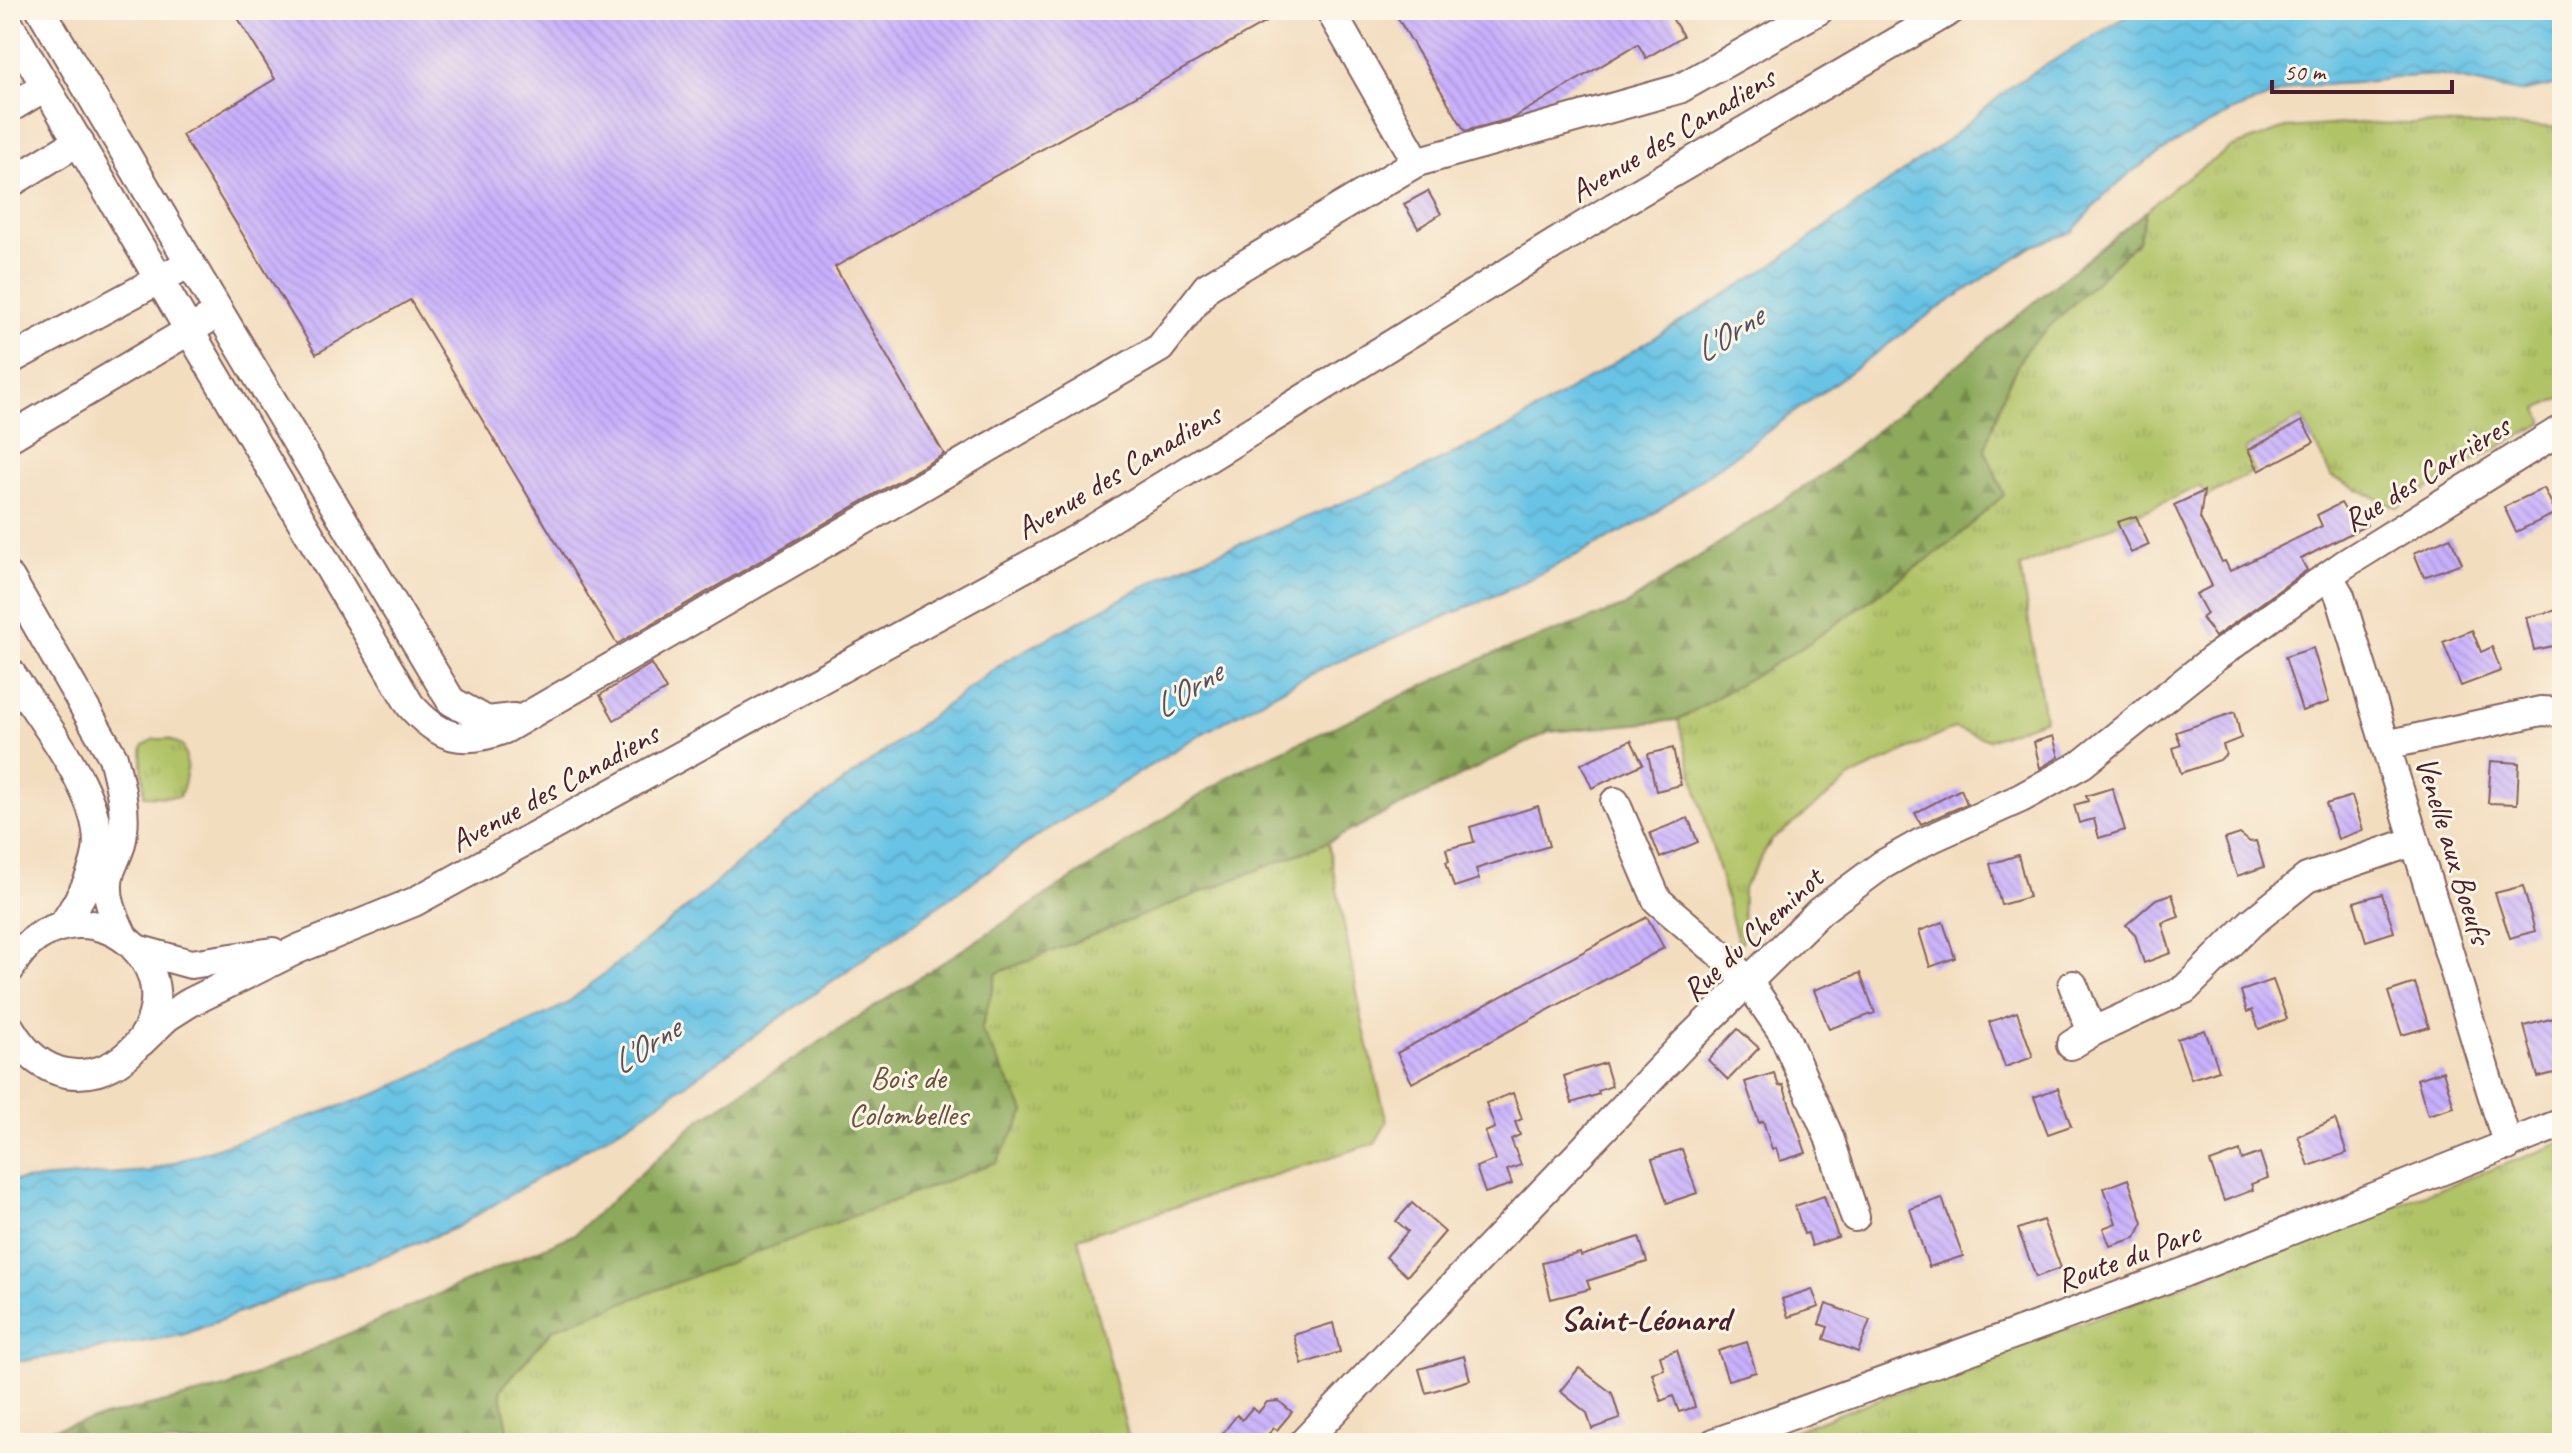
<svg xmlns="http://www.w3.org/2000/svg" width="2572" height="1453" font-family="Caveat,sans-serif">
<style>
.grass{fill:url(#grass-tufts);stroke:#7d7148;stroke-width:2}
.forest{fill:url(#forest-firs);stroke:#6b6443;stroke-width:2}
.water{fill:url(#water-waves);stroke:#597188;stroke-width:2}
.building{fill:url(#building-back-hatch)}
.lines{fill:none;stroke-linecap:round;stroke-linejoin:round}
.minor-casing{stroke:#85625f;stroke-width:32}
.minor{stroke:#fff;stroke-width:28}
.labels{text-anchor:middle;stroke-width:6;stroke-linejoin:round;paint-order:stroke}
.street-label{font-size:32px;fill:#4a1f2b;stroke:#fcf5e5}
.park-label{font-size:32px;fill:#69503d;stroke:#fcf5e5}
.water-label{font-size:34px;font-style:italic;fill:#535063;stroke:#fcf5e5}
.neighbourhood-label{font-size:34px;font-weight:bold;fill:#4a1f2b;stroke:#fcf5e5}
</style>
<defs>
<pattern id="grass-tufts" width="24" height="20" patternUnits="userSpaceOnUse" patternTransform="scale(2)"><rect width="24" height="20" fill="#b0c366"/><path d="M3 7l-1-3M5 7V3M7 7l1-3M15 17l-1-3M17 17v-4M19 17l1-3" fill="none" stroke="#99a759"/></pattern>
<pattern id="forest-firs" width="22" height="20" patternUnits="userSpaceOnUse" patternTransform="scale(2)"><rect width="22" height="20" fill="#8ca95b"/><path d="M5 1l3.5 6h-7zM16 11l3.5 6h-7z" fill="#74894b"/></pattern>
<pattern id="water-waves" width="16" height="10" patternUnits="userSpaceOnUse" patternTransform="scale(2)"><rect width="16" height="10" fill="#68c3e5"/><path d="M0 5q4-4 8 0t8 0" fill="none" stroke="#5ca7c5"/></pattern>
<pattern id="building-back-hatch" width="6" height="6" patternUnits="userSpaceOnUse" patternTransform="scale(2)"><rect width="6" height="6" fill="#c8b0fc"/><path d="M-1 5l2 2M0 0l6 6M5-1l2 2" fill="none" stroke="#ad97d8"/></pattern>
</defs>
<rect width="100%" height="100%" fill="#fcf5e5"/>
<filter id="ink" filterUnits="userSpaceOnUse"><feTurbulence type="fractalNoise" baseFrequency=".0125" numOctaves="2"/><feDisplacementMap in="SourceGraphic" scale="16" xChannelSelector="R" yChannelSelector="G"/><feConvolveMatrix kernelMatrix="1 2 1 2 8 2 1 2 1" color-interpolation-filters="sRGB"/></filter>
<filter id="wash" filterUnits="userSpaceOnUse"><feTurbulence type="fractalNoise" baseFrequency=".006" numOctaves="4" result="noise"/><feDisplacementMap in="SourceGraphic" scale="32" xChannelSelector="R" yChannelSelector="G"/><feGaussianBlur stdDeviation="1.8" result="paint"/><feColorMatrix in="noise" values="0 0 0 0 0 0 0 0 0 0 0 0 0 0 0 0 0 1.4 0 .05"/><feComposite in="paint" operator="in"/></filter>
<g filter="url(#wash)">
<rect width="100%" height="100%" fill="#f3ddbf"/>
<!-- grass -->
<g class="grass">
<path d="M2360,123l195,4 7,30v240l-24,12 6,14 -84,45 -63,40 -66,-32 -29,-58 -57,31 9,22 -48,26 -6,-11 -180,81 25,152 -56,21 -35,-12 -101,48 -82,65 -28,47 -1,54h-4l-60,-222 125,-73 146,-103 57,-156 19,-38 113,-109 8,-30 29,-26 58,-38 52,-19z"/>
<path d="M154,739h15l14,7c6,17 4,35 -4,51l-35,-1c1,-18 -5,-32 -1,-50z"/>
<path d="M1328,842l36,187 23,93 -12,21 -297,95 52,205h-619l-11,-53 53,-61 175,-68 297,-149 -44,-82 15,-57z"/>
<path d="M2562,1143v300h-801z"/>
</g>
<!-- forest -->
<path class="forest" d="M2146,211l-8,30 -113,109 -19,38 -21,61 19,46 -55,49 -146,103 -125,73 -129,12 -221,110 -331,131 -16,57 44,82 -28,50 -444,167 -53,61 11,53h-501v-4l215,-51 350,-154 123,-113 540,-350 250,-115 135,-49 202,-134z"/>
<!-- water -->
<path class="water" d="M2137,10h425v74l-43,8 -81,-17 -36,2 -45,6 -60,3 -66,26 -61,34 -40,27 -26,23 -32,36 -39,14 -103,68 -285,206 -135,69 -198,84 -121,67 -158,99 -389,275 -189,114 -272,107 -160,26 -13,-1v-179l139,-10 230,-78 186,-88 113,-90 91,-78 238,-177 170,-91 220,-88 114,-55 260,-160 179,-128 63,-53z"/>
<g id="blocks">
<!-- building -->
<g class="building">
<path d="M233,10h1054l-452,257 109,187 -327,190 -207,-344 -94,54 -134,-219 93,-56z"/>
<path d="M1393,10h274l16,26 -37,22 -8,-14 -125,74 -48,13z"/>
<path d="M1428,191l13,23 -23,14 -14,-24z"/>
<path d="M2302,421l12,21 -55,29 -11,-21z"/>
<path d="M2544,488l12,25 -40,19 -12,-25z"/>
<path d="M2204,491l-4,27 22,44 3,-1 5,10 92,-45 -5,-11 24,-12 6,10 11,-5 9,17 -66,34 6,11 -92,67 -13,-19 5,-4 -11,-20 16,-8 -38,-81z"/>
<path d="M2136,516l13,29 -18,8 -14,-31z"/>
<path d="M2450,537l12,26 -38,14 -10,-24z"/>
<path d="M2562,609v35l-28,6 -8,-33z"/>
<path d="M2472,630l9,22 11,-5 9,24 -40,15 -18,-44z"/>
<path d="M2313,648l16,54 -27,9 -17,-54z"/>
<path d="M651,664l15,26 -52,30 -14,-25z"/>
<path d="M2235,712l6,26 -18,7 3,9 -6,6 -39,13 -8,-25 8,-3 -5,-13z"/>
<path d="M2053,736l6,21 -19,11 -6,-26z"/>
<path d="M1631,740l12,24 -51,24 -11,-24z"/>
<path d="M1673,748l8,37 -25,6 -8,-37z"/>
<path d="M2491,761l28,2 -2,41 -29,-1z"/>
<path d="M2112,788l13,42 -26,8 -5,-19 -15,4 -5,-18 14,-4 -2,-5z"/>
<path d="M1961,789l6,15 -46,20 -6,-11z"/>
<path d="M2352,796l11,34 -25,9 -12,-35z"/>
<path d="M1538,806l11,40 -73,23 3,10 -25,8 -8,-25 3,-1 -3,-12 28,-7 -4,-15z"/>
<path d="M1688,818l10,24 -38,16 -10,-25z"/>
<path d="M2240,834l10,8 6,-1 8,26 -27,9 -12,-37z"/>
<path d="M2018,855l11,42 -28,8 -11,-41z"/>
<path d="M2523,886l12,45 -25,7 -15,-45z"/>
<path d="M2172,894l7,23 -17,6 9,30 -27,10 -9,-29 -9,-9 30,-26z"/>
<path d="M2382,894l12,38 -28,9 -12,-39z"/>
<path d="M1647,917l17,31 -252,135 -15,-30z"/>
<path d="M1943,922l12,36 -25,9 -11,-36z"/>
<path d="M1860,973l15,40 -46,16 -15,-39z"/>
<path d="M2273,980l14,39 -28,10 -7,-19 -5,2 -6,-21z"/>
<path d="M2415,983l14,44 -27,8 -14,-43z"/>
<path d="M2017,1012l16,45 -28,10 -16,-45z"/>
<path d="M2558,1017l4,14v40l-24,6 -14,-51z"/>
<path d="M1738,1029l21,19 -31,32 -20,-20z"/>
<path d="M2205,1030l14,40 -28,9 -14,-40z"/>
<path d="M1605,1063l7,23 -14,5 1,3 -27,9 -8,-27z"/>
<path d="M2443,1071l11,36 -26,8 -11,-36z"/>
<path d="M1774,1073l5,13 4,-1 23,68 -26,8 -4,-13 -4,1 -9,-28 -4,2 -14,-41z"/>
<path d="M2058,1088l13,38 -23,8 -14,-37z"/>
<path d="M1513,1093l9,26 -7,3 5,13 -9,4 10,26 -14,5 5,14 -27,9 -9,-26 20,-7 -11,-28 10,-4 -9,-25z"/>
<path d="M2335,1119l12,34 -38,13 -11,-30z"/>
<path d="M1682,1149l15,44 -30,10 -15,-44z"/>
<path d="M2240,1151l2,9 18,-7 8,25 -17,6 2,6 -29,11 -14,-39z"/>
<path d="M2128,1179l15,44 -8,15 -25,8 -7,-18 13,-5 -12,-35z"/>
<path d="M1824,1196l14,41 -26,9 -4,-13 -4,1 -9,-28z"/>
<path d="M1942,1198l21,58 -34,11 -19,-58z"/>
<path d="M1412,1203l33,29 -38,44 -21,-19 22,-26 -12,-10z"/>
<path d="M2043,1220l18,48 -25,9 -18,-48z"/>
<path d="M1639,1237l8,25 -60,19 3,8 -39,10 -9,-36 38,-10 1,3z"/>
<path d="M1812,1289l7,18 -31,10 -6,-18z"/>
<path d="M1826,1304l44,16 -12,32 -34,-13 4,-12 -9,-3z"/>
<path d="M1333,1323l7,29 -38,12 -8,-29z"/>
<path d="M1747,1342l9,30 -28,8 -10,-29z"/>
<path d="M1677,1350l18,57 -16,5 -6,-16 -12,5 -9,-28 12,-4 -4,-13z"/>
<path d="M1464,1356l6,24 -44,13 -7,-24z"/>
<path d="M1579,1368l33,25 8,26 -28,10 -5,-16 -27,-22z"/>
<path d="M1279,1401l13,11 -15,18 -3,-2 -14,15h-45l22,-28 5,5 10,-12 6,5 9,-11z"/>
</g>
</g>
</g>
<g filter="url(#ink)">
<use href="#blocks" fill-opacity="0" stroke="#85625f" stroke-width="2"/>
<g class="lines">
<defs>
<g id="minor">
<path d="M1330,10l87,152"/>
<path d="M10,26l400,679c30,34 53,40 95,24l655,-381 47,-61 210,-125 262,-73 140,-79"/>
<path d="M10,108l36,-22"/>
<path d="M10,183l69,-42"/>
<path d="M190,263l261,438 36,20 27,-3"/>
<path d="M10,360l180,-97 -149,-253"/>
<path d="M10,437l195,-116"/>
<path d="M2329,577l11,19 168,550"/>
<path d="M10,578l103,179c6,24 13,50 10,74 -1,17 -8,27 -13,41 -7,23 4,45 14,66"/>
<path d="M10,672c29,44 96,127 87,180 -5,28 -19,50 -34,73"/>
<path d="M2386,745l155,-34 21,1"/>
<path d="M1615,802l42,98 68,58 24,25 34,50 46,104 26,80"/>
<path d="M136,949l55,15 82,-12"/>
<path d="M10,969c14,-27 37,-43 67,-45 21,-1 42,8 56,22 75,76 -58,194 -123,82"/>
<path d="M2073,985l19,47"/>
<path d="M141,1042l26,-25 22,-14 109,-54 116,-47 661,-362 539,-333 337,-197"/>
<path d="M2071,1045l21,-13 93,-43 66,-66 56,-45 108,-37"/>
<path d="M1303,1443l382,-400 135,-132 62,-46 39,-22 100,-45 61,-34 131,-105 95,-69 37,-26 217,-135"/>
<path d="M1714,1443l471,-171 377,-149"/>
</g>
</defs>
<!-- minor casing -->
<use href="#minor" class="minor-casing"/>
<!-- minor -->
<use href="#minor" class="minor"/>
</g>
</g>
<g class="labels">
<!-- street labels -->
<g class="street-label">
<text transform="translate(1672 134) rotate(-31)" y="11">Avenue des Canadiens</text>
<text transform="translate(1118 471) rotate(-31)" y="11">Avenue des Canadiens</text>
<text transform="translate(2426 473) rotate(-32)" y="11">Rue des Carrières</text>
<text transform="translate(554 787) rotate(-29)" y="11">Avenue des Canadiens</text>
<text transform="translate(2454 850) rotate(73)" y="11">Venelle aux Boeufs</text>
<text transform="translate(1752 934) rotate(-43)" y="11">Rue du Cheminot</text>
<text transform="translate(2128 1256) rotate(-20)" y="11">Route du Parc</text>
</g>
<!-- park labels -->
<g class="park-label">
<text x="908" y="1088">Bois de<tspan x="908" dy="37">Colombelles</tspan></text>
</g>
<!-- water labels -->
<g class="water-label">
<text transform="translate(1728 333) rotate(-33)" y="12">L'Orne</text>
<text transform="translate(1187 689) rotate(-33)" y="12">L'Orne</text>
<text transform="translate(645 1045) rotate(-33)" y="12">L'Orne</text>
</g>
<!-- neighbourhood labels -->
<g class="neighbourhood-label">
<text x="1645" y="1330">Saint-Léonard</text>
</g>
</g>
<!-- margin -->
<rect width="2572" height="1453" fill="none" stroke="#fcf5e5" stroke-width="40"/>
<!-- scale -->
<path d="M2272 80v12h180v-12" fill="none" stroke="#4a1f2b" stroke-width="4"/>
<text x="2284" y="80" font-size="24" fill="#4a1f2b" stroke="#fcf5e5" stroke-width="6" paint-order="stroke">50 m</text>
</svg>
